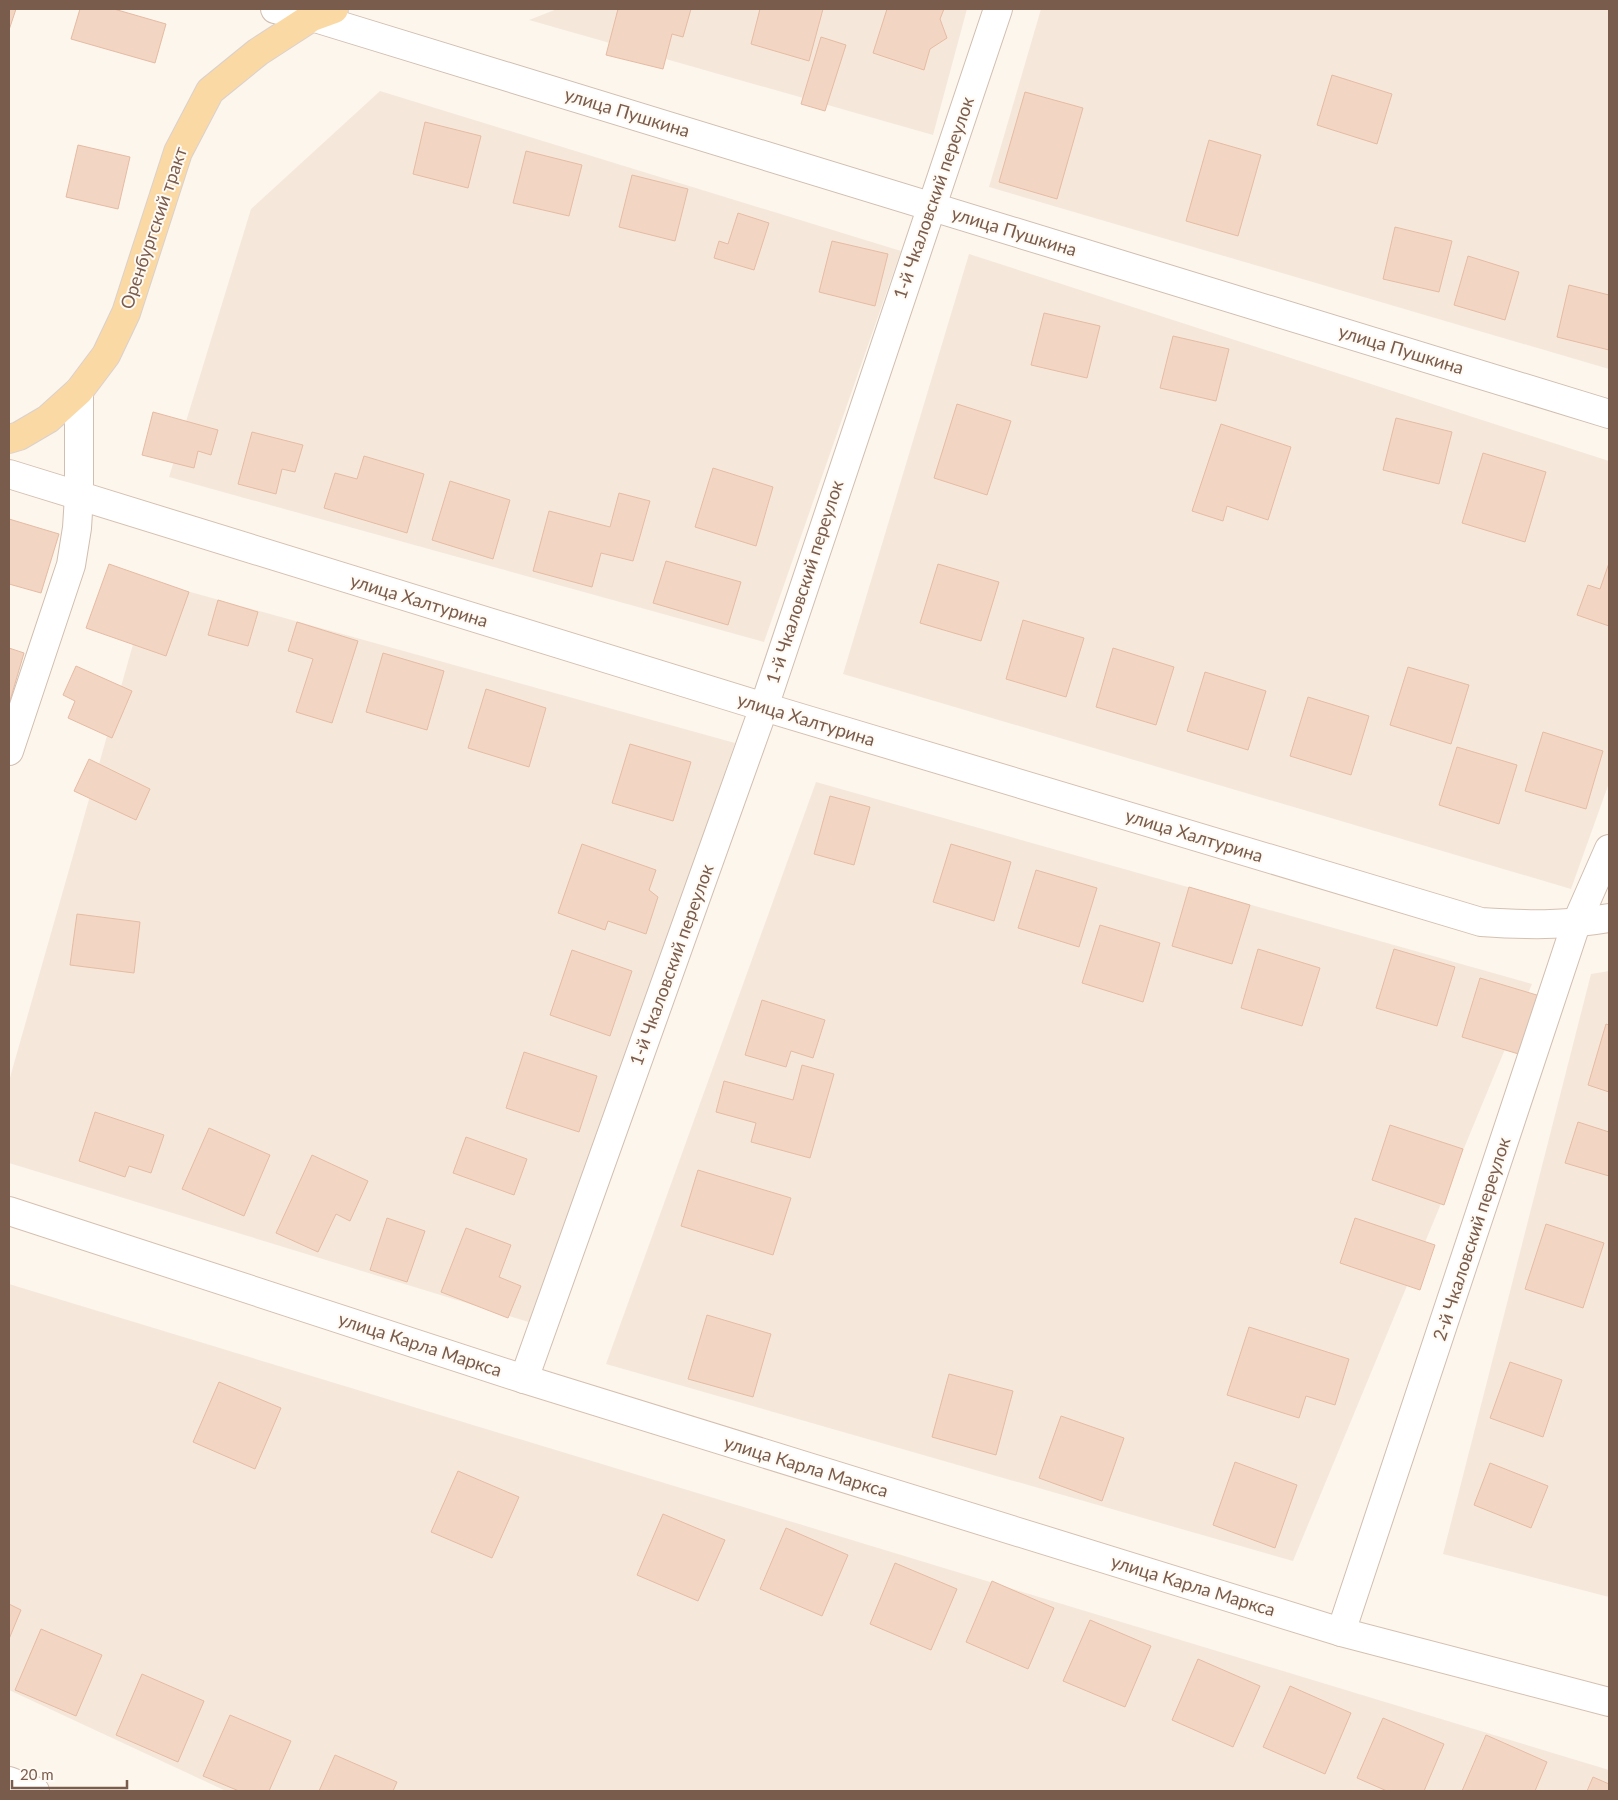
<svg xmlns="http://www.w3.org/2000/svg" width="1618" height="1800" font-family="Lato,sans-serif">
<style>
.residential{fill:#f5e8da}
.building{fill:#f3d5c3;stroke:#e6bba3}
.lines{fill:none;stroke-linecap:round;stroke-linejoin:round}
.street-casing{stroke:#d1beb0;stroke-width:30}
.secondary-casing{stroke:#d6c0b0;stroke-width:30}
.primary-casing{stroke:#dad1cd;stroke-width:30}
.street{stroke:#fff;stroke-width:28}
.secondary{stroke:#fff;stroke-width:28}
.primary{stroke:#fbd9a5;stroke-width:28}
.labels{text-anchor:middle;stroke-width:4;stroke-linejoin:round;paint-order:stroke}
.street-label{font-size:18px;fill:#7a5c4d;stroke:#fffaf3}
</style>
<rect width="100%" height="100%" fill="#fdf6ec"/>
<!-- residential -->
<g class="residential">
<path d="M557,9h410l-34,126 -404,-115z"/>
<path d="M1041,9h568v360l-620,-182z"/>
<path d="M380,91l521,160 -137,391 -595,-165 82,-268z"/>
<path d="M969,254l640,207v322l-38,106 -728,-215z"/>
<path d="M151,581l584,162 -200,581 -526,-161v-82z"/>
<path d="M816,782l716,202 -239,577 -687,-197z"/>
<path d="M1609,971v626l-166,-43 148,-580z"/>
<path d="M9,1284l1600,486v21h-1383l-217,-101z"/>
</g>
<!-- building -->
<g class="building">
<path d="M9,9h7l-7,21z"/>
<path d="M80,9h34l52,15 -11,39 -84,-24z"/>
<path d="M618,9h73l-8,28 -11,-3 -9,35 -57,-14z"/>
<path d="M760,9h63l-14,52 -58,-17z"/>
<path d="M887,9h57l-4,10 7,19 -17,11 -6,21 -51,-17z"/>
<path d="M821,37l25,8 -21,66 -24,-7z"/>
<path d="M1332,75l60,19 -15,50 -60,-19z"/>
<path d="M1025,92l58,16 -26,91 -58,-17z"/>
<path d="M425,122l56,14 -13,52 -55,-14z"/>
<path d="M1209,140l52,15 -23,81 -52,-15z"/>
<path d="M78,145l52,12 -12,52 -52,-12z"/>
<path d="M526,151l56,14 -13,51 -56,-13z"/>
<path d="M632,175l56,14 -13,52 -56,-14z"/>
<path d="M738,213l31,10 -15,47 -40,-12 5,-17 9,3z"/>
<path d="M1395,227l57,14 -13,51 -56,-13z"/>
<path d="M832,241l56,13 -13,52 -56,-14z"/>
<path d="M1468,256l51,16 -14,48 -51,-15z"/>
<path d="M1569,285l40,10v55l-52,-13z"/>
<path d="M1044,313l56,13 -13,52 -56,-13z"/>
<path d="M1173,336l56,13 -13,52 -56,-13z"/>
<path d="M957,404l54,17 -24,74 -53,-17z"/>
<path d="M153,412l65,18 -7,25 -13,-4 -4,17 -52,-13z"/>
<path d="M1396,418l56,14 -13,52 -56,-14z"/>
<path d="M1221,424l70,23 -23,73 -41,-14 -4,15 -31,-10z"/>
<path d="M252,432l51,13 -8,27 -13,-3 -6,25 -38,-10z"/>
<path d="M1483,453l63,19 -21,70 -63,-19z"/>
<path d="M364,456l60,18 -17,59 -83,-25 11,-35 22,6z"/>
<path d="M713,468l60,19 -17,59 -61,-19z"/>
<path d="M450,481l60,19 -17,59 -61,-19z"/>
<path d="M619,493l31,8 -17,60 -32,-8 -9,34 -59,-16 16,-60 61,16z"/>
<path d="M9,519l50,15 -18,59 -32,-9z"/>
<path d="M666,561l75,21 -13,43 -75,-22z"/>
<path d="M1609,563v63l-32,-11 11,-30 12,4z"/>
<path d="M109,564l80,28 -23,64 -80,-28z"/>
<path d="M938,564l61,18 -18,59 -61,-18z"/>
<path d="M218,600l40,12 -10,34 -40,-11z"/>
<path d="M1023,620l61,18 -18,59 -60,-18z"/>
<path d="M297,622l61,19 -26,82 -36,-11 17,-53 -25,-8z"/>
<path d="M9,648l15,5 -15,51z"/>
<path d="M1113,648l61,19 -18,58 -60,-18z"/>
<path d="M383,653l61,18 -17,59 -61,-18z"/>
<path d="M76,666l56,25 -20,47 -44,-20 7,-17 -12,-6z"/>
<path d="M1408,667l61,18 -18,59 -61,-19z"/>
<path d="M1205,672l61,19 -18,59 -61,-19z"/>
<path d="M486,689l60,19 -17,59 -61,-19z"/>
<path d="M1308,697l61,19 -18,59 -61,-19z"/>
<path d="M1543,732l60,19 -17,58 -61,-18z"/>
<path d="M630,744l61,18 -18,59 -61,-18z"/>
<path d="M1457,747l60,18 -18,59 -60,-19z"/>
<path d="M89,759l61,30 -14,31 -62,-29z"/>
<path d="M830,796l40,11 -16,58 -40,-11z"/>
<path d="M582,844l74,26 -7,20 9,7 -12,37 -38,-13 -3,9 -47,-17z"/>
<path d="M951,844l60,18 -17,59 -61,-19z"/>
<path d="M1036,870l61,18 -18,59 -61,-19z"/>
<path d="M1189,887l61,18 -18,59 -60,-18z"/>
<path d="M77,914l63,8 -6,51 -64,-8z"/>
<path d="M1100,925l60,18 -17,59 -61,-19z"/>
<path d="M1258,949l62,19 -18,58 -61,-18z"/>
<path d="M1394,949l61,18 -18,59 -61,-18z"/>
<path d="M572,950l60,21 -22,65 -60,-21z"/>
<path d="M1480,978l60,18 -18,59 -60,-18z"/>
<path d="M762,1000l63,20 -12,38 -22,-7 -5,16 -41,-12z"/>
<path d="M1606,1024l3,1v67l-21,-7z"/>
<path d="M524,1052l73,24 -18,56 -73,-24z"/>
<path d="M802,1065l32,9 -24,84 -59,-16 5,-19 -40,-11 8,-31 69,19z"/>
<path d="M95,1112l69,23 -13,38 -22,-7 -4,11 -46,-16z"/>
<path d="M1578,1122l31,10v44l-44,-13z"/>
<path d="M1390,1125l73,24 -19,56 -72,-25z"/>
<path d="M209,1128l61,27 -26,61 -62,-27z"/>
<path d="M466,1137l61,22 -13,36 -61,-22z"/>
<path d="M312,1155l56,26 -18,40 -14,-7 -18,38 -42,-19z"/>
<path d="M698,1170l93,28 -18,57 -92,-29z"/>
<path d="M387,1218l38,13 -18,51 -37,-12z"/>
<path d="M1355,1218l80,27 -15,45 -80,-27z"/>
<path d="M1546,1224l58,19 -21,65 -58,-19z"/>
<path d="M466,1228l45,17 -12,32 22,9 -13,32 -67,-26z"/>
<path d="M707,1315l64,19 -18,63 -65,-18z"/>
<path d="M1249,1327l100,32 -14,46 -29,-9 -7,22 -72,-23z"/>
<path d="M1510,1362l52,18 -19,57 -53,-19z"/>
<path d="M949,1374l64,17 -17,64 -64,-18z"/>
<path d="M219,1382l62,26 -26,61 -62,-27z"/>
<path d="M1061,1416l63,22 -22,63 -63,-23z"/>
<path d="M1235,1462l62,23 -22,63 -62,-23z"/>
<path d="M1490,1463l58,23 -17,42 -57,-23z"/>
<path d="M458,1471l61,26 -27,61 -61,-26z"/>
<path d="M663,1514l62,26 -27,61 -61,-26z"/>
<path d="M786,1528l62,27 -26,61 -62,-27z"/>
<path d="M895,1563l62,26 -26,61 -61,-26z"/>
<path d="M992,1581l62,27 -26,61 -62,-27z"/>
<path d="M9,1604l12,6 -12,29z"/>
<path d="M1090,1620l61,26 -26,61 -62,-26z"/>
<path d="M41,1629l61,26 -26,61 -61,-26z"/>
<path d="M1198,1659l62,27 -27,61 -61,-27z"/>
<path d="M142,1674l62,27 -26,61 -62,-27z"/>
<path d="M1290,1686l61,27 -26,61 -62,-27z"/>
<path d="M230,1715l61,26 -22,50h-30l-36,-15z"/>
<path d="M1383,1718l61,26 -20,47h-37l-30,-13z"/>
<path d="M1486,1735l61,27 -12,29h-73z"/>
<path d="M335,1755l62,27 -4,9h-74z"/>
<path d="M1593,1777l16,7v7h-22z"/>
</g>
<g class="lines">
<defs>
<g id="street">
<path d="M275,9l37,8 1297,397"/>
<path d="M9,751l62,-186 6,-37 2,-32v-105"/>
<path d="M524,1379l240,-672 234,-698"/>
<path d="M1341,1632l235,-708 33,-75"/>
<path d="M9,1781l26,10"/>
</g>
<g id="secondary">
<path d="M9,474l755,233 717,215c46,3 82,4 128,-4"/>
<path d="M9,1211l515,168 817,253 268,70"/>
</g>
<path id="primary" d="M9,439l10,-3 29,-17 31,-28 27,-36 20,-42 52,-161 32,-61 48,-39 54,-35 22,-8"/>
</defs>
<!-- street casing -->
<use href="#street" class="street-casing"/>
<!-- secondary casing -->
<use href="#secondary" class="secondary-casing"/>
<!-- primary casing -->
<use href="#primary" class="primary-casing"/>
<!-- street -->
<use href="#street" class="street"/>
<!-- secondary -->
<use href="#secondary" class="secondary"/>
<!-- primary -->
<use href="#primary" class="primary"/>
</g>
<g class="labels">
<!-- street labels -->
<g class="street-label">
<text transform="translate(627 113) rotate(17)" y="6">улица Пушкина</text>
<text transform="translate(934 198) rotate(-71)" y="6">1-й Чкаловский переулок</text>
<text transform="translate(154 228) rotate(-71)" y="6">Оренбургский тракт</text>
<text transform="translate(1014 232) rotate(17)" y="6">улица Пушкина</text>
<text transform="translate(1401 350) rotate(17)" y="6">улица Пушкина</text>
<text transform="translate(805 582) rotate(-72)" y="6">1-й Чкаловский переулок</text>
<text transform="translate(419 601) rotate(17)" y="6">улица Халтурина</text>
<text transform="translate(806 720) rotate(17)" y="6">улица Халтурина</text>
<text transform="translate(1194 836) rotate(17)" y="6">улица Халтурина</text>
<text transform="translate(672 965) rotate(-70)" y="6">1-й Чкаловский переулок</text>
<text transform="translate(1472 1239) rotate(-72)" y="6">2-й Чкаловский переулок</text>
<text transform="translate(420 1345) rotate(18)" y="6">улица Карла Маркса</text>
<text transform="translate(806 1467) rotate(17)" y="6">улица Карла Маркса</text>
<text transform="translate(1193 1586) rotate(17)" y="6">улица Карла Маркса</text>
</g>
</g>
<!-- border -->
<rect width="1618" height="1800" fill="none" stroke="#7a5c4d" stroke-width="20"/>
<!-- scale -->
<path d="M12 1780v8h115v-8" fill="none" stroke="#7a5c4d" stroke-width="2.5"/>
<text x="20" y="1780" font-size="15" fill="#7a5c4d" stroke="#fffaf3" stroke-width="4" paint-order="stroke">20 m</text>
</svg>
